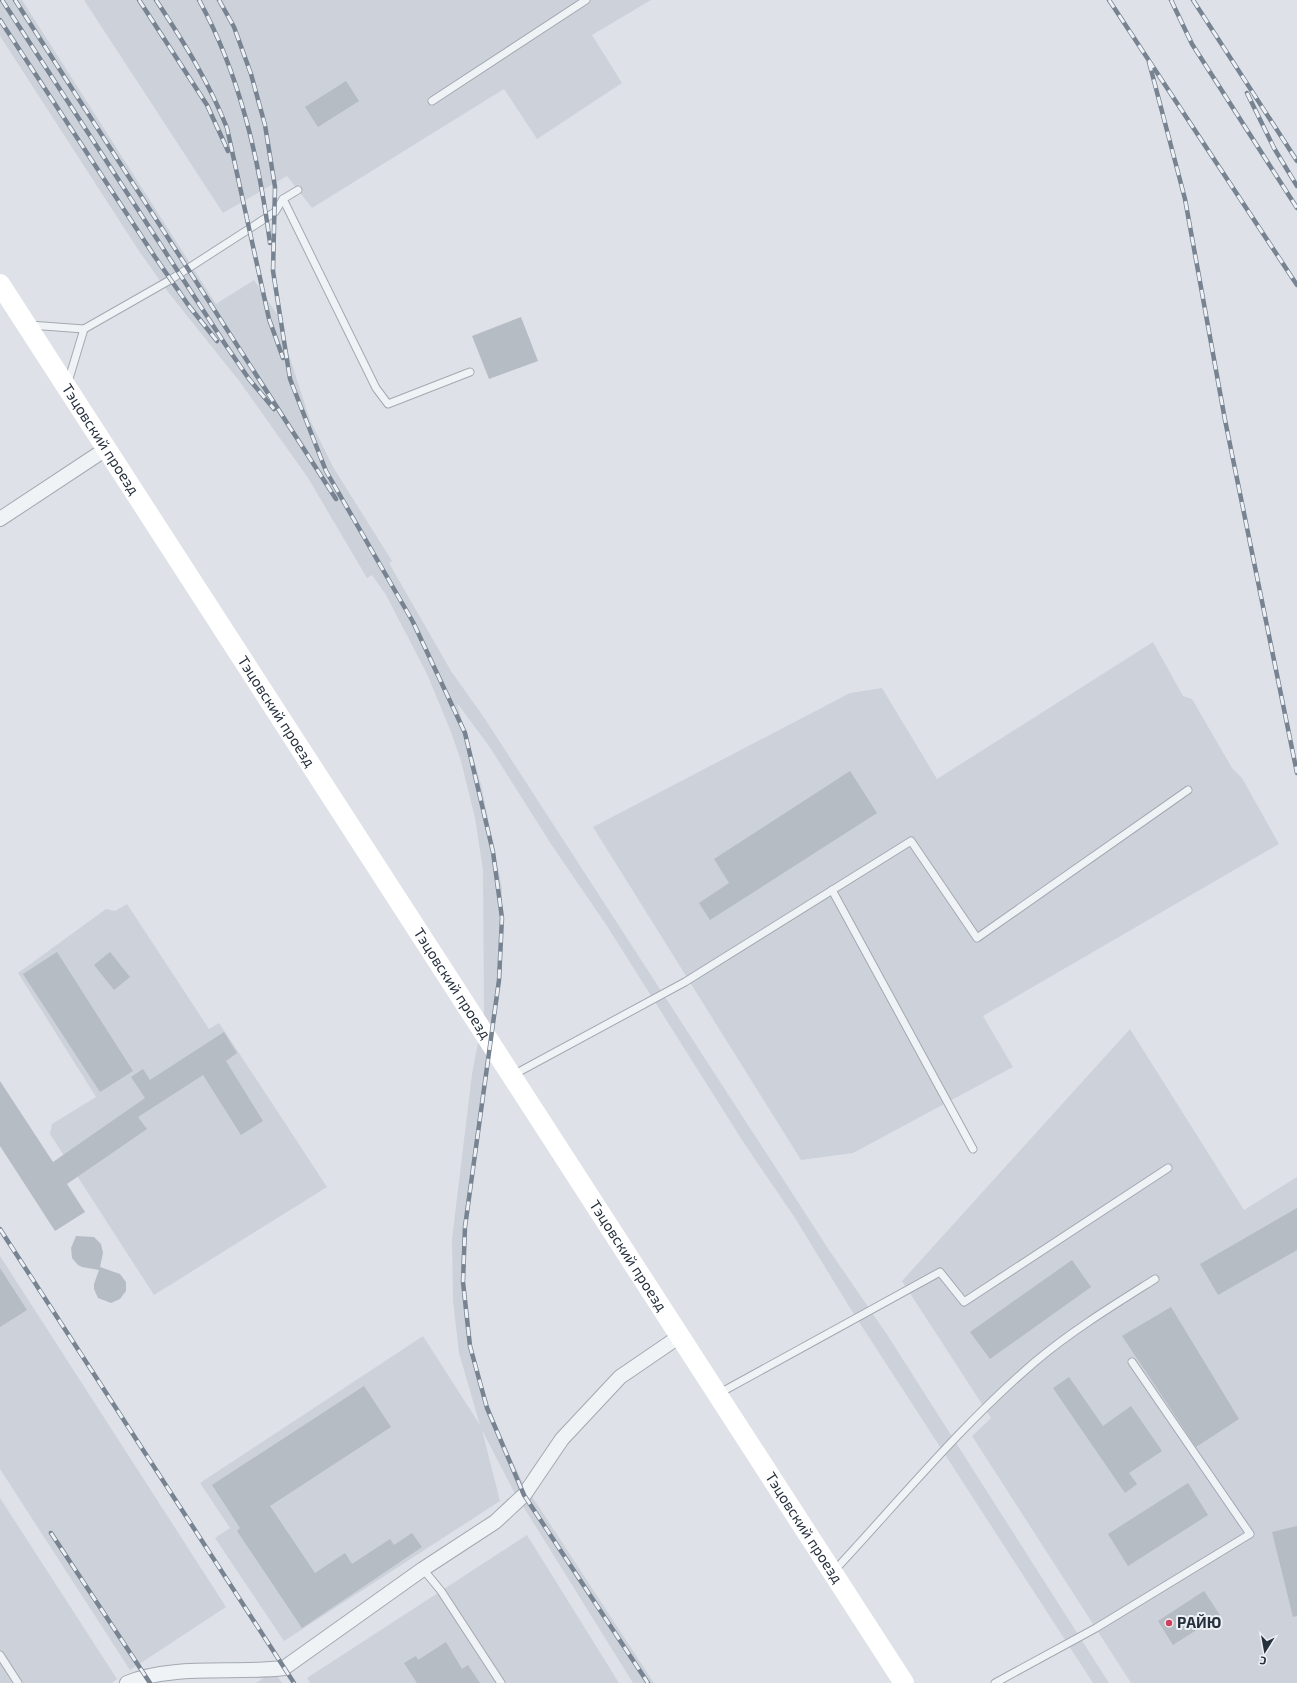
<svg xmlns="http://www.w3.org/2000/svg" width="1297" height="1683" font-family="'Exo 2',sans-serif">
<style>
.built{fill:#ccd1da}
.building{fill:#b5bcc4}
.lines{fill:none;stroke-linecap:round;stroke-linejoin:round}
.lane-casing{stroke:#a3a9b2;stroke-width:9}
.street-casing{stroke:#a3a9b2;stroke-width:16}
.lane{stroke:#f0f3f6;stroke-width:7}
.street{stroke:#f0f3f6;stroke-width:14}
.secondary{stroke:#fff;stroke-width:20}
.rail-casing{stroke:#778391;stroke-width:4.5}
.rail{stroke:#edf1f5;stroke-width:3;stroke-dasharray:9;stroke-linecap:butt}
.poi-dot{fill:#cf405f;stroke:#edf1f5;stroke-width:1.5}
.labels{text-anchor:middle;stroke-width:4;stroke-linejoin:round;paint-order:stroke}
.street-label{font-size:15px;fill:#27313e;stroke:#edf1f5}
.poi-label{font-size:15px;font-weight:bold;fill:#27313e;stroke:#edf1f5;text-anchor:start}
</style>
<rect width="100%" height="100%" fill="#dee2e8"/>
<!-- built -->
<g class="built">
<path d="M0,0h22l194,304 38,-24 29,43 4,26 23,71 23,47 59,94 -3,2 62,108 34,48 344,531 59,86 221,347h-16l-243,-375 -55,-90 -53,-78 -135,-214 -56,-82 -62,-98 -32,-43 24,81 21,104v85l-28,181 -12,126 13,85 21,61 26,55 132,202h-21l-120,-193 -31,-60 18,71 -216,140 -69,-103 15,-10 -30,-45 223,-147 57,89 -21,-72 -6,-52 -1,-62 20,-165 12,-62 -1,-142 -8,-52 -14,-57 -10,-29 -24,-58 -41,-79 -14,-20 -5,3 -59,-100 -68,-96 -72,-90 -29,-41 -139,-215z"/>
<path d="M84,0h567l-59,35 30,48 -85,56 -33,-50 -192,119 -25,-32 -64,37z"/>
<path d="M1153,642l30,54 9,3 40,69 10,10 37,66 -296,172 30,51 -160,86 -52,7 -208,-333 257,-134 32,-5 55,91z"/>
<path d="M127,904l82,125 10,-6 20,30 88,134 -173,108 -104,-161 2,-10 44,-27 -78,-124 88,-64 9,2z"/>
<path d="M1130,1029l114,181 53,-33v506h-166l-159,-247 19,-18 -89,-137z"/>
<path d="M0,1256l226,351 -96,63 -130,-201z"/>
<path d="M0,1498l117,181 -5,4h-112z"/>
<path d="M527,1535l92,148h-309l-3,-5z"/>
<path d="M274,1671l8,12h-26z"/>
</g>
<!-- building -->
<g class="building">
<path d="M346,81l13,20 -41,26 -13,-20z"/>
<path d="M521,317l17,44 -49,18 -17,-43z"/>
<path d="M850,771l27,42 -167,107 -11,-17 30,-20 -15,-24z"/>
<path d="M57,952l76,119 -33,21 -77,-118z"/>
<path d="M110,952l20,25 -16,13 -20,-25z"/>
<path d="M224,1032l13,21 -11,8 37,60 -22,14 -38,-60 -65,42 9,12 -80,55 18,28 -30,19 -55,-85v-65l53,81 92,-64 -14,-21 12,-8 7,11z"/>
<path d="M1297,1208v42l-79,45 -18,-31z"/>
<path d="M76,1236l18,1 7,7 2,9 -3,14 20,7 6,8v9l-6,8 -9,4 -13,-5 -4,-9v-5l5,-14 -17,-3 -4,-2 -6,-7 -1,-10z"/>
<path d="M1072,1260l19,27 -101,72 -20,-27z"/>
<path d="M0,1268l27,42 -27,17z"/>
<path d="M1171,1307l68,112 -43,28 -74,-111z"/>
<path d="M1069,1377l34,49 28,-20 31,45 -33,22 8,11 -12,9 -72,-105z"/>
<path d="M364,1386l27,41 -121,79 45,67 30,-20 7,11 38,-25 4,6 18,-12 10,14 -120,81 -65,-97 3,-3 -28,-43z"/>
<path d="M1188,1483l20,32 -80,51 -20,-32z"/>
<path d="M1297,1526v90l-4,1 -21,-85z"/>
<path d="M1204,1591l16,24 -47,30 -15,-24z"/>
<path d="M446,1642l16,27 6,-4 12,18h-63l-13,-20 12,-7 2,4z"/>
</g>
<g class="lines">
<defs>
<g id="lane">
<path d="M432,101l154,-101"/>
<path d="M283,199l93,189 12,16 82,-32"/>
<path d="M30,325l54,4 86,-49 79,-51 26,-17 8,-13 15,-9"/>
<path d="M68,382l16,-53"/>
<path d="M832,890l141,259"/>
<path d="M513,1075l172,-93 226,-141 66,97 211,-148"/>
<path d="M718,1394l222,-122 24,30 204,-134"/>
<path d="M423,1569l18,22 60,92"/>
<path d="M834,1571c66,-71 128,-147 202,-210 37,-31 78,-56 119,-82"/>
<path d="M0,1655l18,28"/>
<path d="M995,1683l101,-55 154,-94 -118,-172"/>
</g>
<g id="street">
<path d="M0,519l106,-70"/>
<path d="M127,1683c44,-19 108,-9 157,-15l139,-99 72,-47 29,-27 38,-56 58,-62 60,-41"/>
</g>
</defs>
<!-- lane casing -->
<use href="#lane" class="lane-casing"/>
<!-- street casing -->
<use href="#street" class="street-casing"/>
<!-- lane -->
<use href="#lane" class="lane"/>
<!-- street -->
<use href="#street" class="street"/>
<!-- secondary -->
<path class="secondary" id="s1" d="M0,284l904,1399"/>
<defs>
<g id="rail">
<path d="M2,0l223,344 24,35 25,30"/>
<path d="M15,0l321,499"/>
<path d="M139,0l68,105 21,46"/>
<path d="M156,0c27,41 53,82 71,128l42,191 14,39"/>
<path d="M199,0c41,75 60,159 71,243"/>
<path d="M219,0l15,27 17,47 14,51 10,62 -2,84 17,108 36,92 87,151 52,111 28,119 9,66 -3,62 -34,247 -2,55 7,64 17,62 37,87 124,188"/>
<path d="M1109,0l188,285"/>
<path d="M1171,0l21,44 105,164"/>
<path d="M1193,0l104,161"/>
<path d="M0,20l155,237 34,49 28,35"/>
<path d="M1149,62l36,137 40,221 72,353"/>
<path d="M1247,93l27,55 23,38"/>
<path d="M0,1229l294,454"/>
<path d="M51,1533l99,150"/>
</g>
</defs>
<!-- rail casing -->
<use href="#rail" class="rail-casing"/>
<!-- rail -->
<use href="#rail" class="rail"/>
</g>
<!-- markers -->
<circle class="poi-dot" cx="1169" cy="1623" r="4"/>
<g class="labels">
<!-- street labels -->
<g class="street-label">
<text dy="5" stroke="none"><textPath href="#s1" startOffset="185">Тэцовский проезд</textPath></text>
<text dy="5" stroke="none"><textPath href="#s1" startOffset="509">Тэцовский проезд</textPath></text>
<text dy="5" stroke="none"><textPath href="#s1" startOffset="833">Тэцовский проезд</textPath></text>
<text dy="5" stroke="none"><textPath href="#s1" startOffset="1157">Тэцовский проезд</textPath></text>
<text dy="5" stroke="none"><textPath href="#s1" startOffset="1481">Тэцовский проезд</textPath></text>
</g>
<!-- poi labels -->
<g class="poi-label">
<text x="1177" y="1628">РАЙЮ</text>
</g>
</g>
<!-- north arrow -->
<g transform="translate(1265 1651) rotate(191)" stroke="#edf1f5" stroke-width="3" paint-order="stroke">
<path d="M0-3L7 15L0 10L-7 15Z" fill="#27313e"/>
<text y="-6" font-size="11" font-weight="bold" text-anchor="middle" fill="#27313e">С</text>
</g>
</svg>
